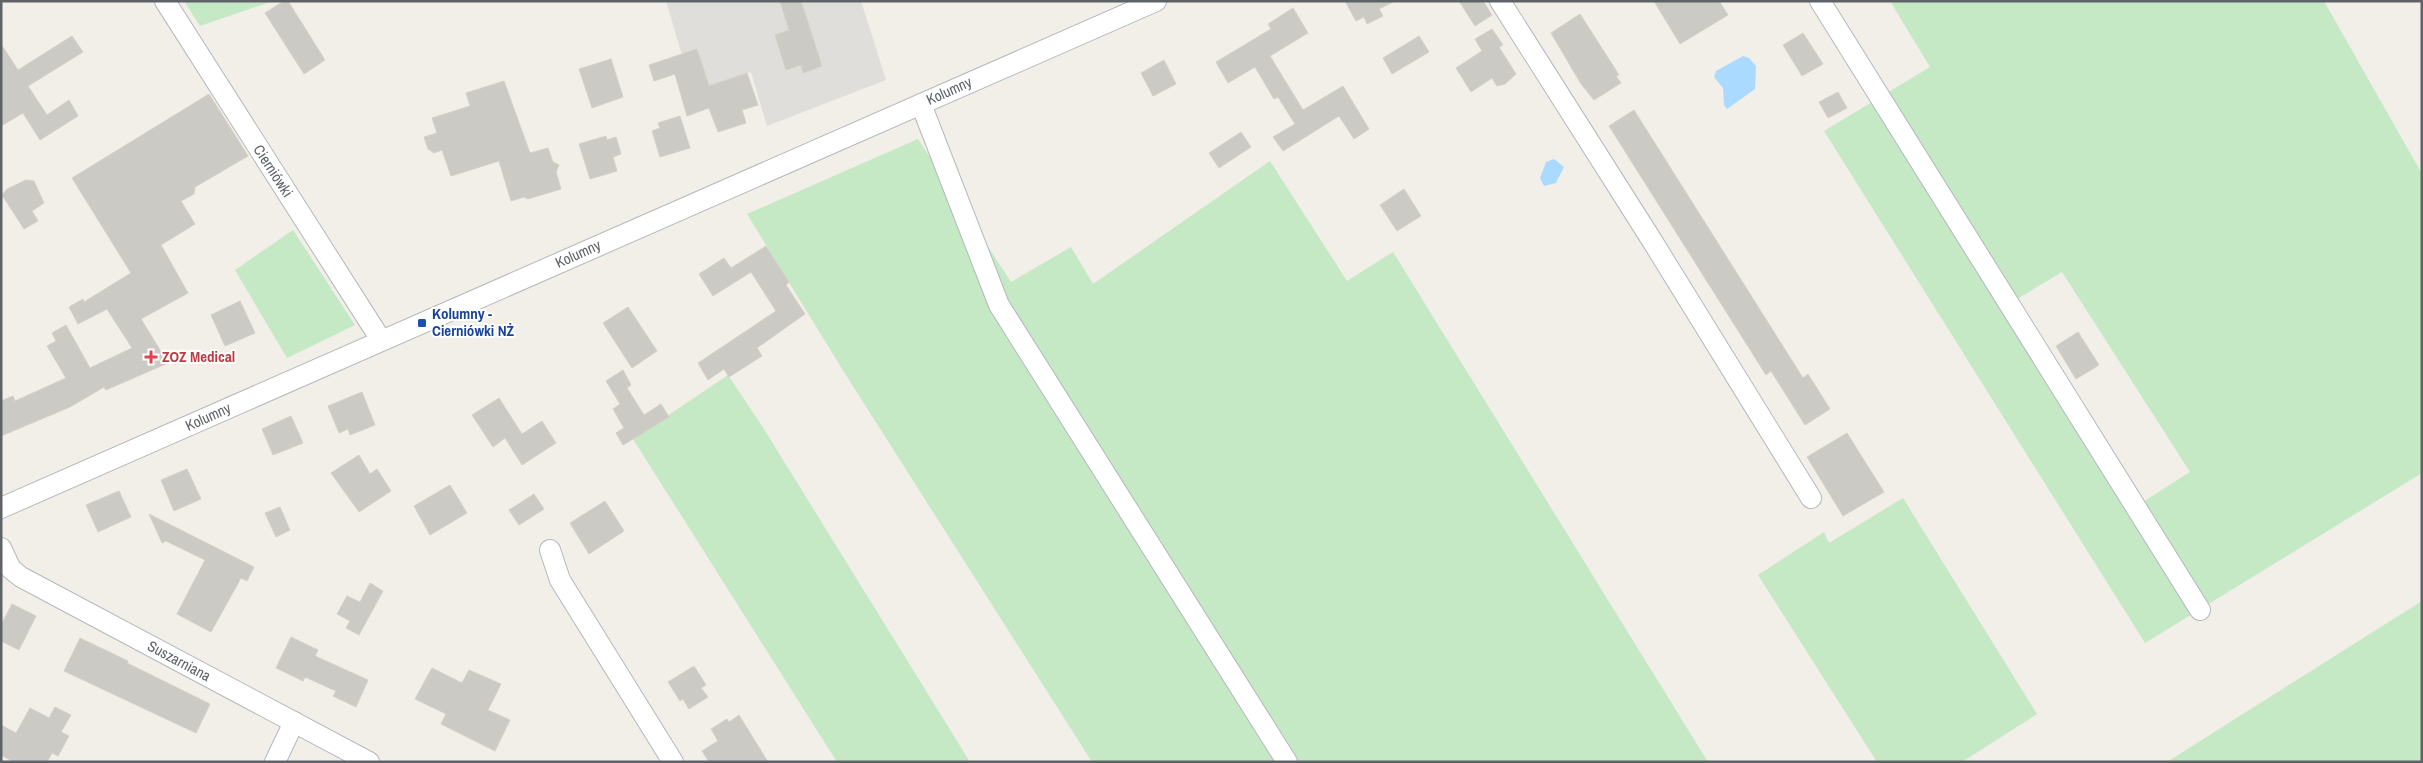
<svg xmlns="http://www.w3.org/2000/svg" width="2423" height="763" font-family="'Archivo Narrow',sans-serif">
<style>
.industrial{fill:#e0deda}
.green{fill:#c5e8c5;fill-rule:evenodd}
.water{fill:#aadaff}
.building{fill:#cccac5;stroke:#d6d1c6}
.lines{fill:none;stroke-linecap:round;stroke-linejoin:round}
.minor-casing{stroke:#b5b8bc;stroke-width:22}
.minor{stroke:#fff;stroke-width:20}
.transit-dot{fill:#1a4fb4;stroke:#fff;stroke-width:2}
.health-dot{fill:#e0444e;stroke:#fff;stroke-width:2}
.labels{text-anchor:middle;stroke-width:4;stroke-linejoin:round;paint-order:stroke}
.street-label{font-size:15px;fill:#5f6368;stroke:#fff}
.transit-label{font-size:15px;font-weight:bold;fill:#164399;stroke:#fff;text-anchor:start}
.health-label{font-size:15px;font-weight:bold;fill:#be3a42;stroke:#fff;text-anchor:start}
</style>
<rect width="100%" height="100%" fill="#f1efe8"/>
<!-- industrial -->
<path class="industrial" d="M666,1h195l25,79 -119,46 -16,-54 -58,20z"/>
<!-- green -->
<g class="green">
<path d="M184,1h89l-73,25z"/>
<path d="M1890,1h434l98,173v299l-277,170 -321,-512 106,-64zM2062,272l128,200 -55,35 -126,-203z"/>
<path d="M918,139l93,143 60,-35 22,37 177,-123 77,120 46,-29 315,510h-616l-248,-390 -97,-158z"/>
<path d="M293,230l62,95 -68,33 -52,-88z"/>
<path d="M728,375l34,51 208,336h-133l-204,-323z"/>
<path d="M1903,498l134,216 -75,48h-85l-119,-187 66,-43 5,11z"/>
<path d="M2422,601v161h-255z"/>
</g>
<!-- water -->
<g class="water">
<path d="M1743,56l6,2 7,8 -1,23 -28,20 -3,-4 -1,-17 -9,-11 2,-6z"/>
<path d="M1554,159l10,8 -8,16 -12,3 -4,-8 6,-16z"/>
</g>
<!-- building -->
<g class="building">
<path d="M284,1h4l37,59 -21,14 -39,-61z"/>
<path d="M780,1h21l21,65 -19,7 -2,-8 -15,5 -11,-35 14,-5z"/>
<path d="M1345,1h50l-16,8 4,7 -16,8 -3,-7 -8,4z"/>
<path d="M1459,1h24l9,14 -17,11z"/>
<path d="M1654,1h65l9,14 -48,29z"/>
<path d="M1293,8l15,25 -38,23 33,54 40,-24 26,43 -15,10 -15,-23 -56,35 -10,-14 22,-13 -17,-27 -4,2 -19,-32 -27,16 -12,-21 55,-33 -3,-5z"/>
<path d="M1580,14l39,61 -3,1 5,7 -27,17 -13,-16 -30,-51z"/>
<path d="M1492,29l11,16 -4,2 17,27 -11,10 -8,2 -5,-8 -21,14 -15,-24 26,-17 -7,-12z"/>
<path d="M1803,33l20,31 -21,12 -19,-31z"/>
<path d="M72,36l11,16 -55,34 19,29 22,-15 9,16 -38,24 -17,-27 -22,13v-82l17,26z"/>
<path d="M1419,36l10,16 -37,22 -9,-16z"/>
<path d="M697,49l12,37 38,-13 11,32 -16,5 4,13 -28,9 -9,-24 -22,8 -12,-42 -21,7 -5,-16z"/>
<path d="M611,59l12,38 -31,11 -13,-39z"/>
<path d="M1164,60l12,24 -23,12 -12,-23z"/>
<path d="M504,81l26,72 18,-5 5,14 6,3 -3,7 5,17 -33,10 -4,-2 -13,4 -12,-40 -48,15 -9,-26 -8,3 -6,-4 -4,-12 13,-4 -5,-15 38,-12 -4,-13z"/>
<path d="M1838,92l9,16 -19,10 -9,-16z"/>
<path d="M209,94l39,62 -53,31 -1,7 -13,7 14,23 -34,21 27,48 -47,26 27,44 -62,27 -2,-3 -34,20 -69,29v-35l12,-5 2,5 51,-23 -19,-32 9,-5 -4,-8 14,-8 24,43 42,-20 -25,-39 -29,15 -9,-17 14,-8 1,3 47,-29 -59,-95z"/>
<path d="M1634,110l169,268 5,-4 22,35 -25,16 -34,-54 -5,4 -157,-249z"/>
<path d="M680,116l10,32 -30,9 -8,-26 8,-3 -2,-5z"/>
<path d="M1241,132l10,15 -32,21 -10,-15z"/>
<path d="M606,136l1,4 9,-3 5,17 -8,3 4,14 -27,8 -11,-35z"/>
<path d="M26,180l8,1 10,22 -12,8 6,10 -14,8 -22,-34 5,-6z"/>
<path d="M1404,189l17,27 -24,15 -17,-26z"/>
<path d="M766,246l23,36 -3,3 19,29 -48,34 5,8 -33,21 -5,-8 -16,11 -10,-17 78,-52 -25,-39 -38,24 -14,-22 25,-16 7,10z"/>
<path d="M240,301l15,32 -30,13 -14,-31z"/>
<path d="M628,307l29,44 -25,17 -29,-45z"/>
<path d="M2078,332l21,33 -23,14 -20,-33z"/>
<path d="M623,370l8,15 -4,3 17,27 17,-11 8,13 -46,28 -7,-12 8,-5 -11,-19 7,-5 -14,-23z"/>
<path d="M362,392l13,33 -25,10 -2,-6 -9,4 -11,-27z"/>
<path d="M499,398l23,36 20,-13 14,22 -34,22 -17,-27 -12,9 -21,-32z"/>
<path d="M291,416l12,27 -30,12 -11,-26z"/>
<path d="M1847,433l37,59 -41,24 -36,-59z"/>
<path d="M359,455l11,19 7,-5 14,22 -32,21 -28,-39z"/>
<path d="M187,469l14,30 -27,12 -13,-31z"/>
<path d="M450,485l17,28 -37,22 -16,-29z"/>
<path d="M119,491l12,26 -33,15 -12,-27z"/>
<path d="M534,494l10,15 -25,16 -10,-15z"/>
<path d="M605,501l19,30 -35,23 -19,-31z"/>
<path d="M280,507l10,23 -14,7 -11,-24z"/>
<path d="M149,514l105,53 -7,14 -6,-3 -30,54 -34,-18 28,-54 -39,-19 -4,2z"/>
<path d="M370,583l13,8 -24,44 -13,-7 4,-7 -13,-7 10,-18 13,6z"/>
<path d="M12,604l24,12 -17,34 -18,-9v-16z"/>
<path d="M291,637l27,13 -3,6 53,24 -12,27 -23,-11 3,-5 -31,-14 -2,4 -27,-13z"/>
<path d="M80,638l48,23 -1,2 83,41 -14,29 -132,-62z"/>
<path d="M694,666l12,19 -5,3 7,9 -19,12 -6,-10 -3,2 -12,-19z"/>
<path d="M432,668l30,15 7,-13 32,14 -13,26 22,10 -15,31 -54,-27 5,-10 -31,-15z"/>
<path d="M55,707l16,8 -10,17 8,4 -11,20 -6,-3 -5,9h-33l-13,-7v-30l15,8 14,-25 19,10z"/>
<path d="M739,715l29,47h-59l-7,-11 16,-10 -7,-12 16,-10 2,3z"/>
</g>
<g class="lines">
<defs>
<g id="minor">
<path d="M165,1l216,339"/>
<path d="M1500,1l151,238 160,259"/>
<path d="M1820,1l380,609"/>
<path d="M921,104l78,201 288,457"/>
<path d="M1,508l1155,-507"/>
<path d="M1,548l10,21 10,8 348,185"/>
<path d="M550,550l10,30 113,182"/>
<path d="M275,762l19,-40"/>
</g>
</defs>
<!-- minor casing -->
<use href="#minor" class="minor-casing"/>
<!-- minor -->
<use href="#minor" class="minor"/>
</g>
<!-- markers -->
<rect class="transit-dot" x="417" y="318" width="10" height="10" rx="2.5"/>
<path class="health-dot" d="M148.5 349.5h5v5h5v5h-5v5h-5v-5h-5v-5h5z"/>
<g class="labels">
<!-- street labels -->
<g class="street-label">
<text transform="translate(949 91) rotate(-24)" y="5">Kolumny</text>
<text transform="translate(273 171) rotate(57)" y="5">Cierniówki</text>
<text transform="translate(578 254) rotate(-24)" y="5">Kolumny</text>
<text transform="translate(208 417) rotate(-24)" y="5">Kolumny</text>
<text transform="translate(179 661) rotate(28)" y="5">Suszarniana</text>
</g>
<!-- transit labels -->
<g class="transit-label">
<text x="432" y="319">Kolumny -<tspan x="432" dy="17">Cierniówki NŻ</tspan></text>
</g>
<!-- health labels -->
<g class="health-label">
<text x="162" y="362">ZOZ Medical</text>
</g>
</g>
<!-- border -->
<rect width="2423" height="763" fill="none" stroke="#5f6368" stroke-width="5"/>
</svg>
